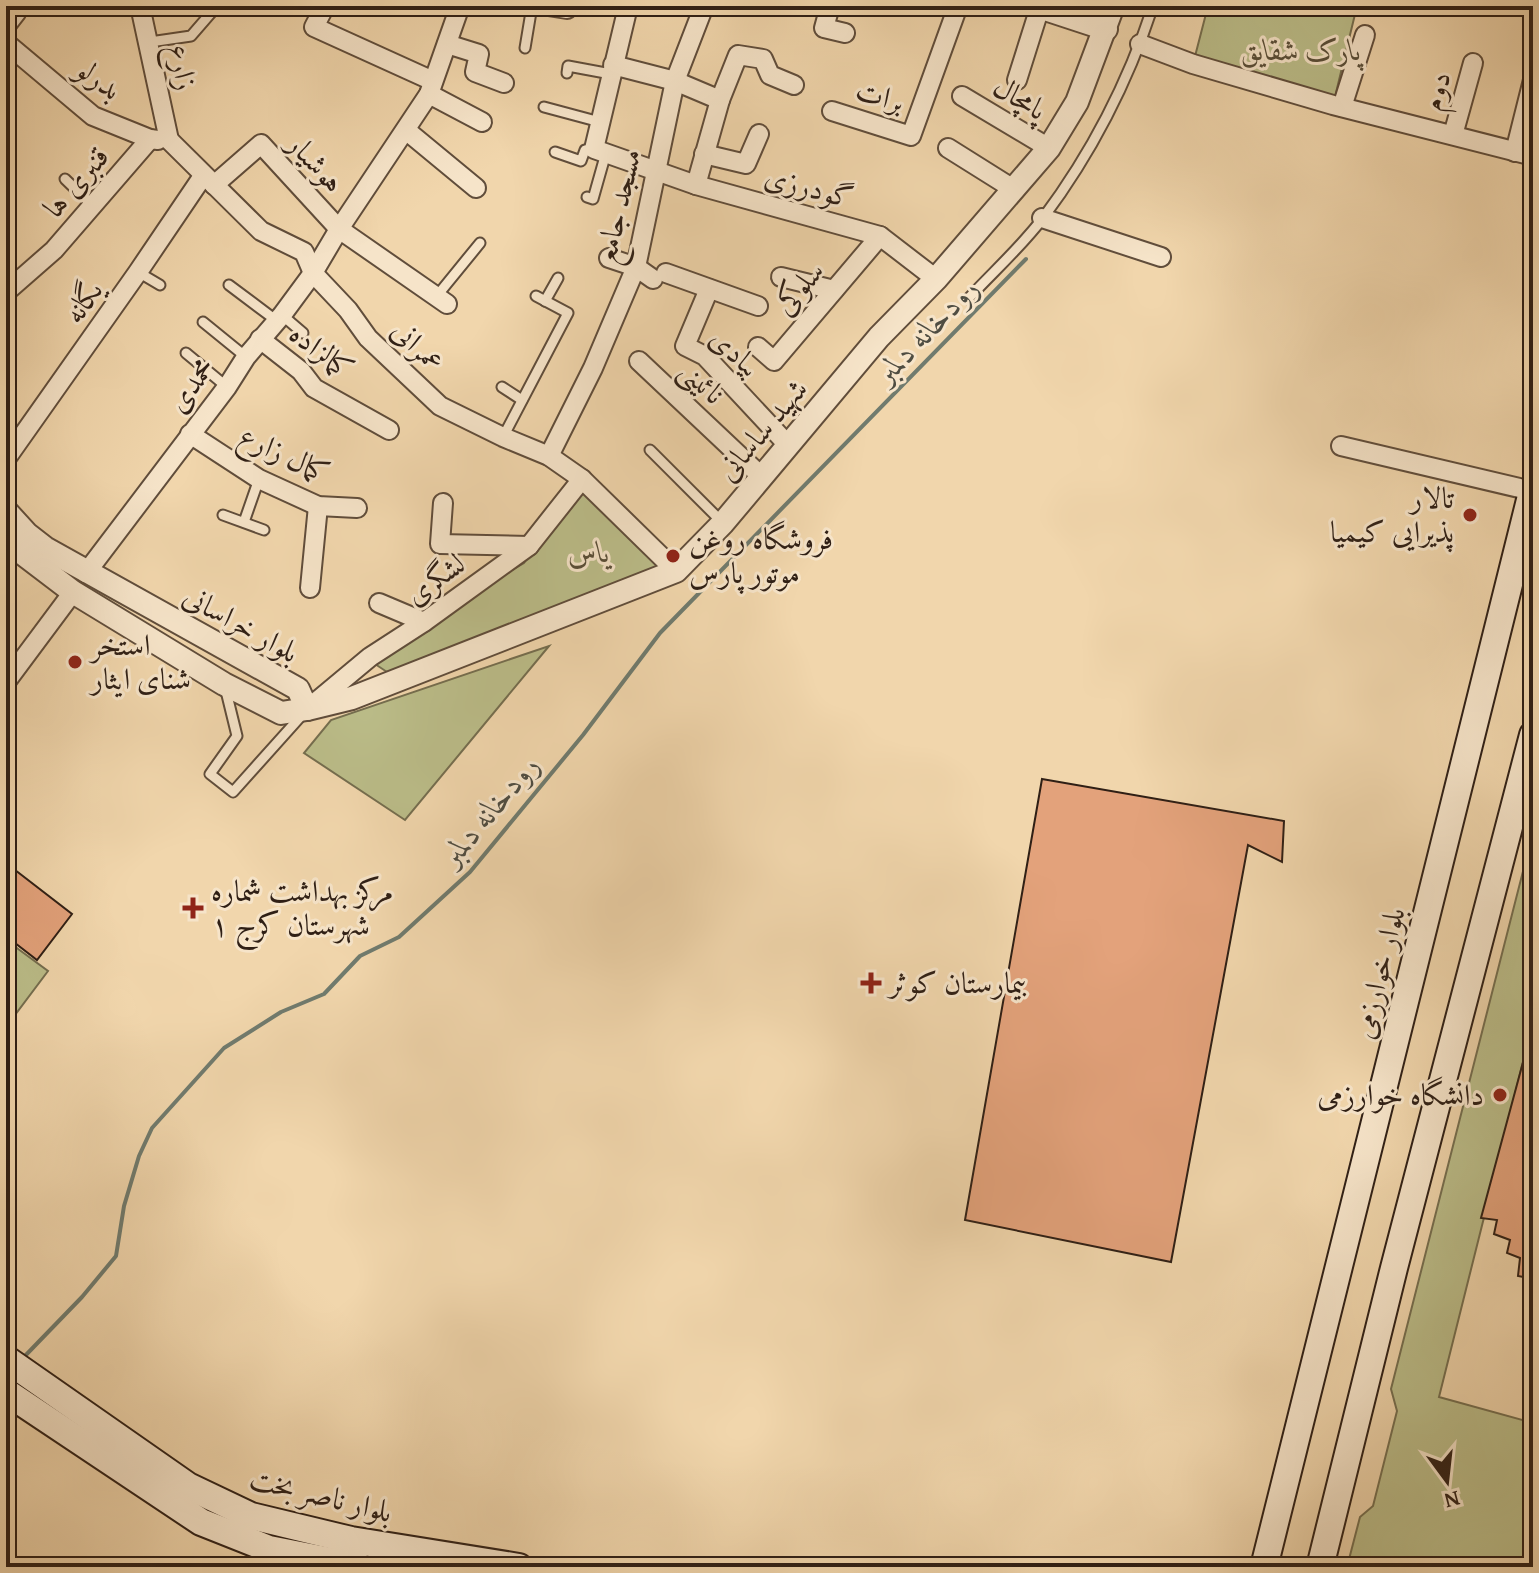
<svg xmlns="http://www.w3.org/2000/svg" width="1539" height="1573" font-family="'Gentium Book Plus',Amiri,serif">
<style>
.green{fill:#bbbd89;stroke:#756e4f;stroke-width:2}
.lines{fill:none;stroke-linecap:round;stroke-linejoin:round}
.stream{stroke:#707b6e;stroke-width:4}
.building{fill:#e3a27b;stroke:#2f1f15;stroke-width:2}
.service-casing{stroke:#604d3b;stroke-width:13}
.minor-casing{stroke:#604d3b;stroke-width:22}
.tertiary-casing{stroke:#604d3b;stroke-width:26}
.secondary-casing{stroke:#2f1f15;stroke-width:30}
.service{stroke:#f6e4c9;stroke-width:9}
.minor{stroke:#f6e4c9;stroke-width:18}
.tertiary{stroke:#f6e4c9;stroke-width:22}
.secondary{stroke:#f6e4c9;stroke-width:26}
.poi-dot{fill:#8f2418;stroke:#f6e4c9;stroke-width:3}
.labels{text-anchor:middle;stroke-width:6;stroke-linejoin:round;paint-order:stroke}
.park-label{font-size:30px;font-style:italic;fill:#594e38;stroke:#f6e4c9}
.street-label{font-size:30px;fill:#2f1f15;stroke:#f6e4c9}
.poi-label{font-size:30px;fill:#2f1f15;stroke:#f6e4c9;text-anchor:start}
.water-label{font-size:32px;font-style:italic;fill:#4f4d42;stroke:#f6e4c9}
</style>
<rect width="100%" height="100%" fill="#f1d6ac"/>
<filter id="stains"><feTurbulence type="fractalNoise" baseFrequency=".0025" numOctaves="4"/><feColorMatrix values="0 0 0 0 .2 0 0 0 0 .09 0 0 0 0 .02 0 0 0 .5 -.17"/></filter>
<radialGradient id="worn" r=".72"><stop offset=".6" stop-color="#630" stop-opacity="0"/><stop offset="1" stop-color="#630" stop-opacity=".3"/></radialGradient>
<!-- green -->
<g class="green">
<path d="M1208,6h149l-24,99 -140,-41z"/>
<path d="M582,479l94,92 -277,109 -24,-16 49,-42 100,-59z"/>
<path d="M549,646l-144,174 -101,-67 27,-33z"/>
<path d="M1533,832v211l-5,-1 -89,355 94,26v144h-186l13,-50 13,-11 24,-95 -6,-22z"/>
<path d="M6,940l42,31 -42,56z"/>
</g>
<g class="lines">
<!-- stream -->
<path class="stream" d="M22,1359l60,-62 34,-41 8,-50 15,-50 13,-28 72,-80 57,-36 43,-18 36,-38 39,-19 71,-65 113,-137 77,-102 366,-374"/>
</g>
<!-- building -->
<g class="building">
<path d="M1042,779l242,42 -2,41 -34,-17 -77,417 -206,-42z"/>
<path d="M6,863l66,51 -35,46 -31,-24z"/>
<path d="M1529,1040l4,1v238l-15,-3 2,-18 -13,-5 3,-13 -16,-6 3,-14 -16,-2z"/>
</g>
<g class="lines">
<defs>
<g id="service">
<path d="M6,33l14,-18 1,-9"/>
<path d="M150,42l41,-6 26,-30"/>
<path d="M525,48l7,-42"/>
<path d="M567,73l1,-7 43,8"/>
<path d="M544,107l56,15"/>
<path d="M555,152l26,9 4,-11 9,-1"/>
<path d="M65,179l28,27"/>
<path d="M587,197l6,2 13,-46"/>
<path d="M138,272l22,13"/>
<path d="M229,285l48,36"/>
<path d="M436,297l44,-54"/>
<path d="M968,299c25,-27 53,-52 75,-81 48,-64 85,-136 110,-212"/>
<path d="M545,301l13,-23"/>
<path d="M282,315l21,18"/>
<path d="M203,322l43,35"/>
<path d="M186,353l41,34"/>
<path d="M502,387l20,13"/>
<path d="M503,437l65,-124 -32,-17"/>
<path d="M650,450l73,73"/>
<path d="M223,515l41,15"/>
<path d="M244,522l15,-43"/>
<path d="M225,687l12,49 -27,38 23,18 69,-77"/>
</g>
<g id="minor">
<path d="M140,6l29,134"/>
<path d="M325,6l-11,21 119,54"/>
<path d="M548,6l19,3"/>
<path d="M830,6l-6,22 21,5"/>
<path d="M626,15l-32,134 102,36 184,51 56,43"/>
<path d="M6,43l87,73 57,23 8,1"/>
<path d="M447,44l32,10 -4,18 29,11"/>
<path d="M1140,44l53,20 140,41 200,51"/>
<path d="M613,65l62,16 45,19 -24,85"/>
<path d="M1017,80l23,-73"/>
<path d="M429,94l53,28"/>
<path d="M962,96l87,52"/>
<path d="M720,100l18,-45 25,4 7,16 24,10"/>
<path d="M1342,107l23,-72"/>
<path d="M832,111l79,25 47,-130"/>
<path d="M407,131l69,57"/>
<path d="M1453,135l20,-72"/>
<path d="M169,140l92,91 43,21 9,21 35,37 20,28 72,68 63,31 46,19 33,23 94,92"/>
<path d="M948,148l67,42"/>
<path d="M1515,152l18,-72"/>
<path d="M704,154l42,10 13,-30"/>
<path d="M214,185l47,-41 78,85 108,75"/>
<path d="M1042,218l119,39"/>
<path d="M609,258l27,9 17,12"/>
<path d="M666,273l92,33"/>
<path d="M781,277l53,13"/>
<path d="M709,289l-24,57 20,10 83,89"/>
<path d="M6,292l48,-42 96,-111"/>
<path d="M260,339l41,32 13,17 75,42"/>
<path d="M758,347l16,14 106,-125"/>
<path d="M639,361l123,116"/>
<path d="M190,434l69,45 59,27 39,2"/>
<path d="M1341,446l191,45"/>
<path d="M549,456l44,-88 43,-101 39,-186 29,-75"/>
<path d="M6,459l132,-187 65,-96"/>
<path d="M443,503l-3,41 89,2"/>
<path d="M86,573l141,-186 19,-30 36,-42 31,-42 26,-44 90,-135 31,-88"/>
<path d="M310,588l8,-82"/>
<path d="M379,603l45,19"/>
<path d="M6,682l67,-90"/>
<path d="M310,707l60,-50 54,-35 105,-76 53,-67"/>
</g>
<g id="tertiary">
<path d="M1036,6l70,23"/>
<path d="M6,511l21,23 18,14 253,141 9,20"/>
<path d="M6,541l67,51 151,92 57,29 26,-4 45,-11 324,-127 47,-48 156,-186 57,-58 113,-131 28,-46 36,-96"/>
</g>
<g id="secondary">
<path d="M6,1359l182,127 63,30 100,24 168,27"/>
<path d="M6,1392l195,130 68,27 92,18"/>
<path d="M1264,1567l269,-1079"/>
<path d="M1320,1567l74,-299 139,-533"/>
</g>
</defs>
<!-- service casing -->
<use href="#service" class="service-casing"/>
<!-- minor casing -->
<use href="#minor" class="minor-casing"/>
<!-- tertiary casing -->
<use href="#tertiary" class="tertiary-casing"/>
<!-- secondary casing -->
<use href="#secondary" class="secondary-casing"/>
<!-- service -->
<use href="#service" class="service"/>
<!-- minor -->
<use href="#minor" class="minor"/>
<!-- tertiary -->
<use href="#tertiary" class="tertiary"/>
<!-- secondary -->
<use href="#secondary" class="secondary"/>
</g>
<!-- markers -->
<g class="poi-dot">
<circle cx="1470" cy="515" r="8"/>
<circle cx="673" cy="556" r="8"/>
<circle cx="75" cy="662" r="8"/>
<path d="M189 896h8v8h8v8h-8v8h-8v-8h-8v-8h8z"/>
<path d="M867 971h8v8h8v8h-8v8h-8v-8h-8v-8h8z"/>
<circle cx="1500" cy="1095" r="8"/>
</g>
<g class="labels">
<!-- park labels -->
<g class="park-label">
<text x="1301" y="60">پارک شقایق</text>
<text x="589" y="562">یاس</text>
</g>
<!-- street labels -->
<g class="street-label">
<text transform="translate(183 67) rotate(79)" y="10">زارع</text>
<text transform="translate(99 79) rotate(36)" y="10">بدرلو</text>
<text transform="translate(1436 91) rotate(-74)" y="10">دوم</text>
<text transform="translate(880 96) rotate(17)" y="10">برات</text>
<text transform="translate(1020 98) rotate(31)" y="10">پامچال</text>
<text transform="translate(316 163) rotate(47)" y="10">هوشیار</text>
<text transform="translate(76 182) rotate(-49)" y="10">قنبری ها</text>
<text transform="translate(809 187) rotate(15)" y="10">گودرزی</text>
<text transform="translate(618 206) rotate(-77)" y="10">مسجد جامع</text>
<text transform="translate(799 288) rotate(-50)" y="10">سلوکی</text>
<text transform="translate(83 302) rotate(-55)" y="10">یگانه</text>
<text transform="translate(418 346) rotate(44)" y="10">عمرانی</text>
<text transform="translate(321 351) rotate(38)" y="10">کمالزاده</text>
<text transform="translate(735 352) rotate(42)" y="10">بیادی</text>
<text transform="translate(702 382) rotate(43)" y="10">نائینی</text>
<text transform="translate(191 385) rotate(-54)" y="10">محمدی</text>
<text transform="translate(762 430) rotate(-50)" y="10">شهید ساسانی</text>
<text transform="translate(284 454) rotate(26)" y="10">کمال زارع</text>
<text transform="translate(435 579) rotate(-36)" y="10">لشگری</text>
<text transform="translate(241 624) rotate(29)" y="10">بلوار خراسانی</text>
<text transform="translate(1379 973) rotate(-76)" y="10">بلوار خوارزمی</text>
<text transform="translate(321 1495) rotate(14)" y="10">بلوار ناصر بخت</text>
</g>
<!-- poi labels -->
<g class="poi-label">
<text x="1454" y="508" text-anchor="end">تالار<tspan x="1454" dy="34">پذیرایی کیمیا</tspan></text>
<text x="689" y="549">فروشگاه روغن<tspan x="689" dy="34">موتور پارس</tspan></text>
<text x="91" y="655">استخر<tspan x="91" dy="34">شنای ایثار</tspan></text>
<text x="211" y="901">مرکز بهداشت شماره<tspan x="211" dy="34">۱ شهرستان کرج</tspan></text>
<text x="889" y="993">بیمارستان کوثر</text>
<text x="1484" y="1105" text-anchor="end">دانشگاه خوارزمی</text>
</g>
<!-- water labels -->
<g class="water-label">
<text transform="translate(926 330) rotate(-46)" y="11">رودخانه دلمبر</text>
<text transform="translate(489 810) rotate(-50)" y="11">رودخانه دلمبر</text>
</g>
</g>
<!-- margin -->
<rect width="1539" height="1573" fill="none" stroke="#f1d6ac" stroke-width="32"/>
<rect x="8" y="8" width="1523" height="1557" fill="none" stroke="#2f1f15" stroke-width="4"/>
<rect x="16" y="16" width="1507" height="1541" fill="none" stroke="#2f1f15" stroke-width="2"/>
<!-- north arrow -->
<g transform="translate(1447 1481) rotate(165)" stroke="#f6e4c9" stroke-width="6" paint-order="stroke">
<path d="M0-6L14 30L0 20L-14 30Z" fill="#2f1f15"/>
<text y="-12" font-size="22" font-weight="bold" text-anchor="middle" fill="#2f1f15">N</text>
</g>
<rect width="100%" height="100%" filter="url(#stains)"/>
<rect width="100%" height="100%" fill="url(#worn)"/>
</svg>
